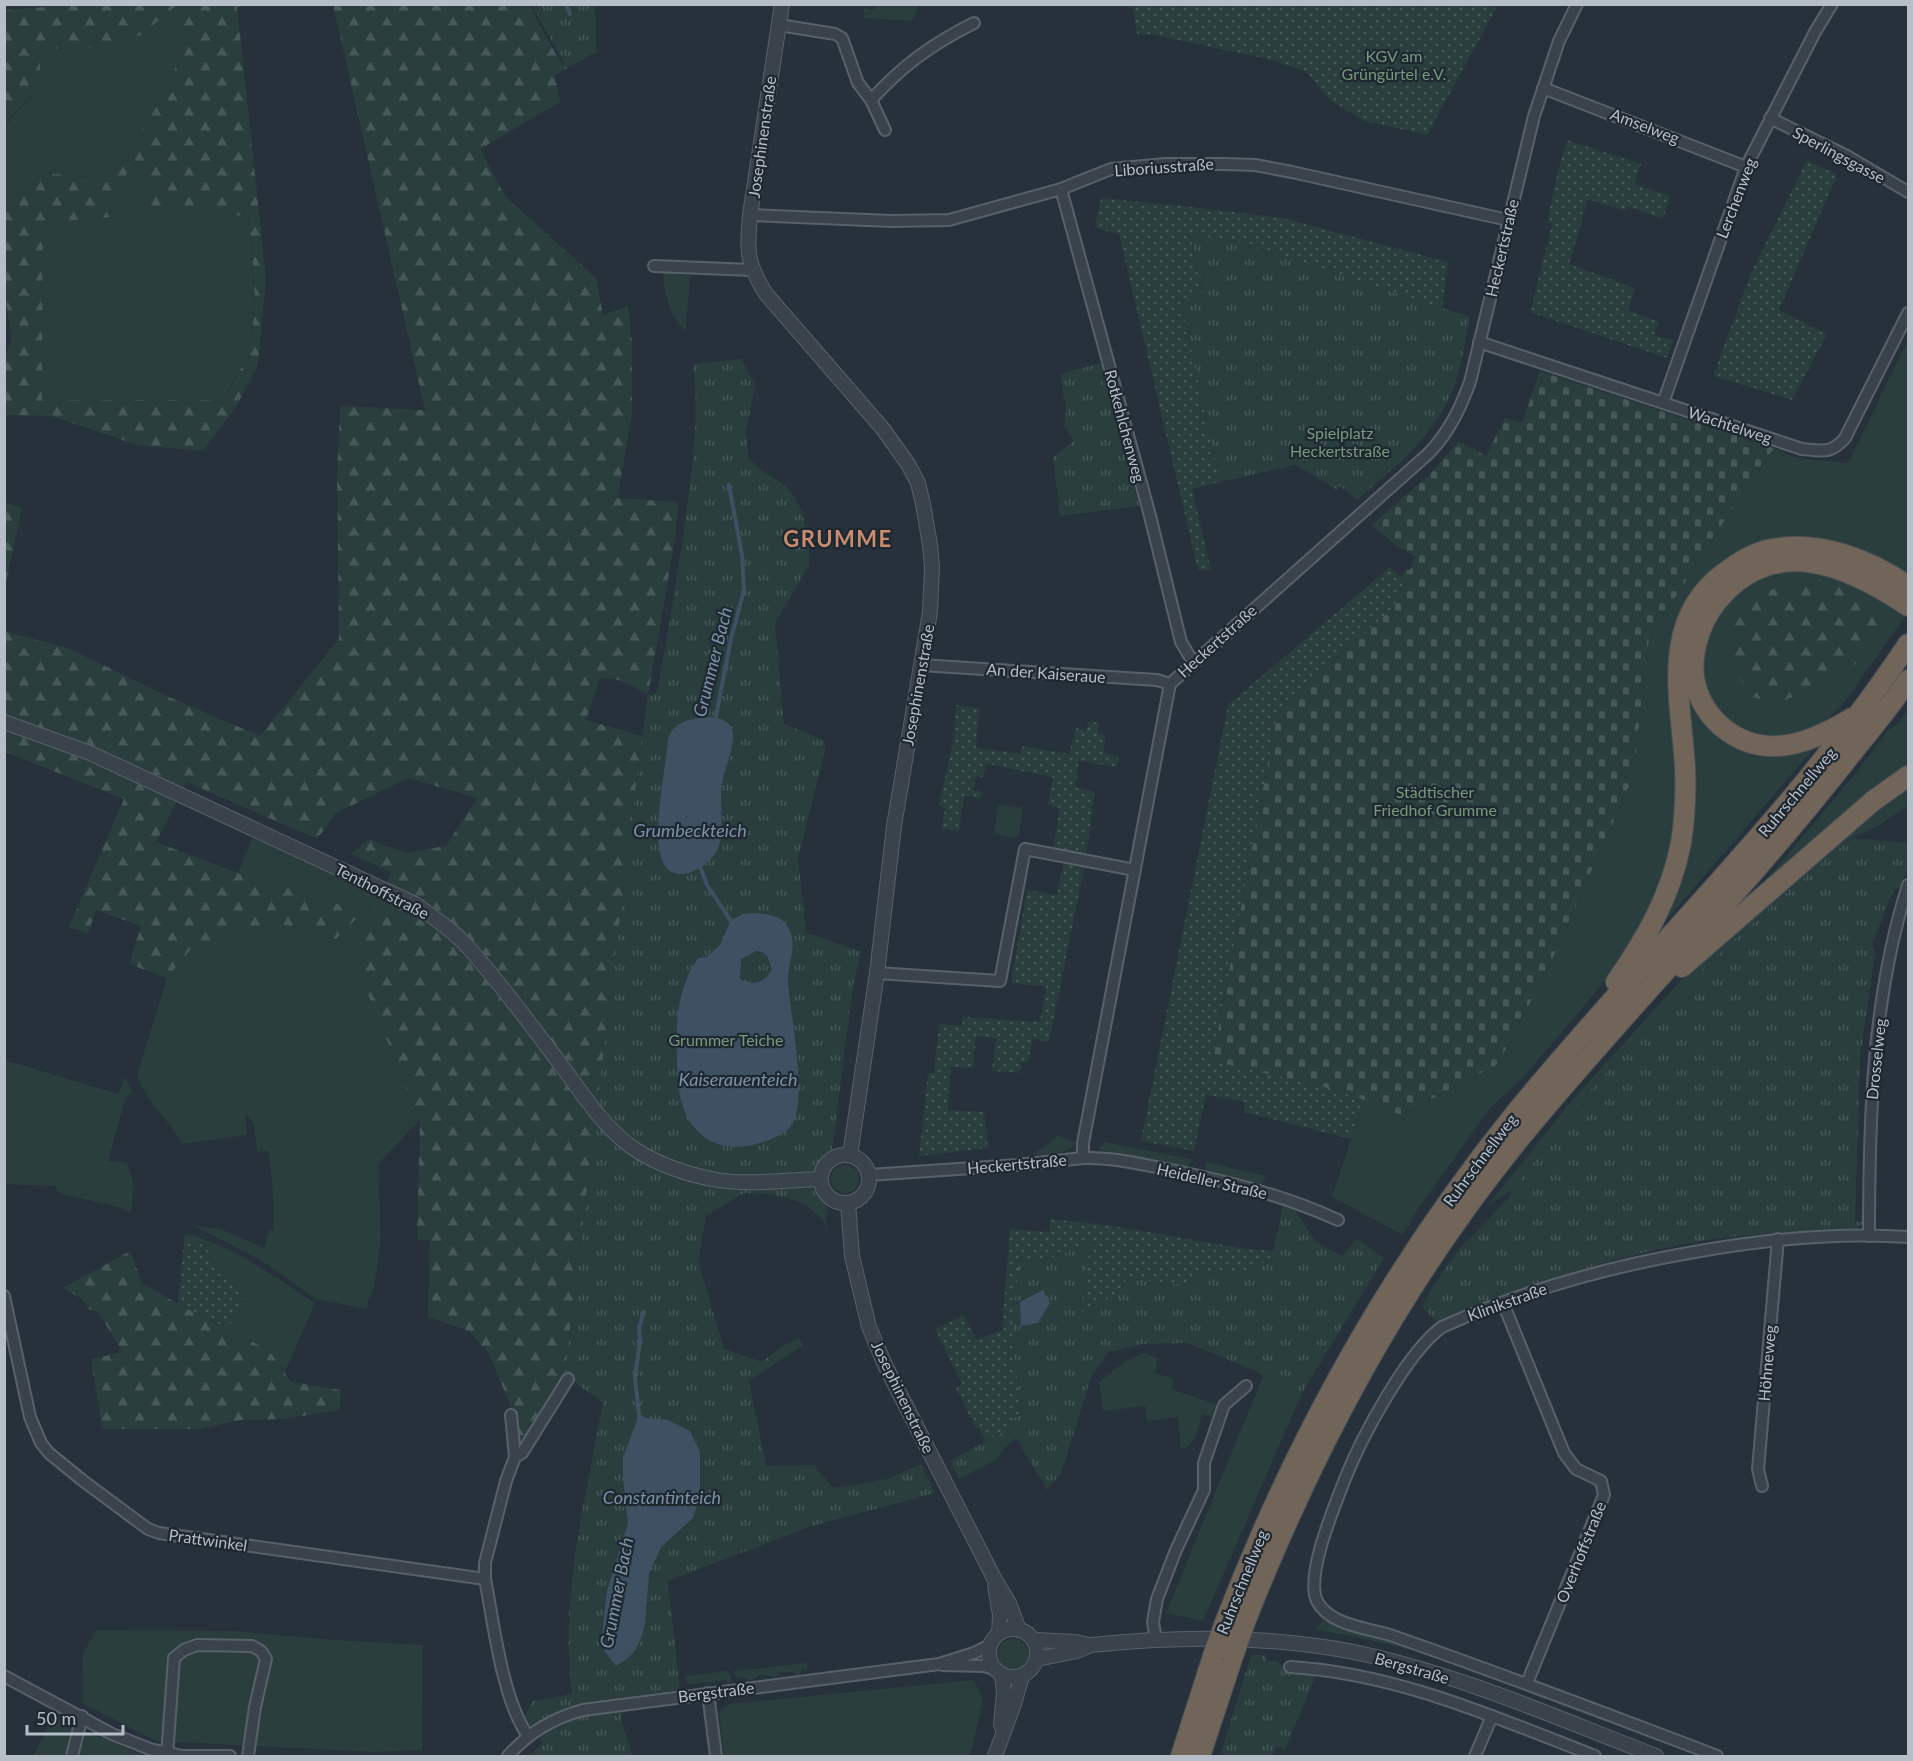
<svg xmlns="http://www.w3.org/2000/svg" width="1913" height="1761" font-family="Lato,sans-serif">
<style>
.grass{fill:#293e3d}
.forest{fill:url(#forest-firs);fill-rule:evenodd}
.cemetery{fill:url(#cemetery-stones)}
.park{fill:url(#park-tufts)}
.garden{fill:url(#garden-dots)}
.water{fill:#3e5162;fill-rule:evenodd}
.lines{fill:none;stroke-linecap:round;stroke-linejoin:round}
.stream{stroke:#3e5162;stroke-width:4}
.minor-casing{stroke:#58616a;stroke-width:14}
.tertiary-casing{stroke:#58616a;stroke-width:16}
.motorway-casing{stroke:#454e57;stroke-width:22}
.minor{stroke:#3a434c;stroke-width:10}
.tertiary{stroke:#3a434c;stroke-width:14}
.motorway{stroke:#716458;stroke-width:20}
.motorway-bridge-casing{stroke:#454e57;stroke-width:22;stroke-linecap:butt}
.motorway-bridge{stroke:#716458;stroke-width:20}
.labels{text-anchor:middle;stroke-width:4.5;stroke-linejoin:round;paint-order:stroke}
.park-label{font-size:16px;fill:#769a7b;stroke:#1f2831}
.street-label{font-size:16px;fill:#b6bec7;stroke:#1f2831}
.water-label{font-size:18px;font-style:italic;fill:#7a92a7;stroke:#1f2831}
.district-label{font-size:22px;font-weight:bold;letter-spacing:1.5px;fill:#ca8c6e;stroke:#1f2831}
</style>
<defs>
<pattern id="forest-firs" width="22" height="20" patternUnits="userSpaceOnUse" patternTransform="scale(1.5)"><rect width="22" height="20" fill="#293e3d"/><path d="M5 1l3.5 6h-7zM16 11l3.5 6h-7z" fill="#465858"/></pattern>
<pattern id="cemetery-stones" width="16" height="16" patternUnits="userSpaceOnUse" patternTransform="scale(1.5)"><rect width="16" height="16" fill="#293e3d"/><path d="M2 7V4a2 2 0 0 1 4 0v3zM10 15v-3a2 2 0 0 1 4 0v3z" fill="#465858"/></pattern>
<pattern id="park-tufts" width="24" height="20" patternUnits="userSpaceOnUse" patternTransform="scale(1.5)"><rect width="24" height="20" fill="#293e3d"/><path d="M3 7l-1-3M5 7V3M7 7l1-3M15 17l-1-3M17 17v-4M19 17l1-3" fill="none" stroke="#465858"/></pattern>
<pattern id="garden-dots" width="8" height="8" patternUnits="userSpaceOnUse" patternTransform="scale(1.5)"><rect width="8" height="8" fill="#293e3d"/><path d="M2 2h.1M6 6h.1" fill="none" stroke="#465858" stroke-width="1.8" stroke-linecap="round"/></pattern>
</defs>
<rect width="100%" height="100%" fill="#26313b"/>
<!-- grass -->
<g class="grass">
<path d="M177,5h8c-4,22 -5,46 -11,69 -3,13 -49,93 -60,98 -18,9 -50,2 -69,1l-29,20 -11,21v-88l35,-41 -3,-36 60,-1 40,-12z"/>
<path d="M875,5v-1l44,1 -7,16 -49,-3 1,-10 10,2z"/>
<path d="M138,162l13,46 4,5 62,-5 8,7 23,1c4,42 11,88 1,130 -5,20 -17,38 -27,54l-181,1 2,-178 72,-6v-38l10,-3z"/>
<path d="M663,273l27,2 -4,56c-16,-12 -22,-39 -23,-58z"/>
<path d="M1908,340v270l-6,11 -61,86 -21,18 -43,15 -36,-8 -22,-18 -16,-28 -2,-37 16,-38 33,-30 93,-35 -152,52 -13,216 -17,77 -39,70 -100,118 -32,29 -72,101 -15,26 -71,-38 32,-97 38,15 96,-51 54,-104 81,-183 16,-139 83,-129 42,-61 22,10 52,5z"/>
<path d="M1684,685l46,55h91l-166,193 19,-41z"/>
<path d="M1908,709v59l-137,111 -2,-2 86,-103 33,-44 11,-8z"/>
<path d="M1908,784v22l-32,21 -25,11 -70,59 -89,82 -118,129 -62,82 -24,15 84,-105 129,-142 153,-133z"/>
<path d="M999,804l24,4 -5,30 -24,-4z"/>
<path d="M254,834l128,61 -11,23 -15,48 64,154 -42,44 3,76 -7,49 -6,11 -1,9 -51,-10 -57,-40 -67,-34 29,4 43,19 5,-19 5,2 -2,-53 -4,-27 -11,1 -3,-27 -9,-13 2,23 -65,9c-12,-24 -38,-44 -45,-69l30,-97 26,-33 81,-23 62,17 26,-26 -77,-28 -47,-12z"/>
<path d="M5,1060l113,34 7,-17 8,16 -7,4 -18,64 19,1 7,23 -3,28 -16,-7 -54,-12 -6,-8 -50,-2z"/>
<path d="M1058,1135l18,8c-11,12 -29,13 -44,11l14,-8z"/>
<path d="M1104,1142l88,17 -4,8 -90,-17z"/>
<path d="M1206,1162l60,14 -5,8 -55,-14z"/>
<circle cx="845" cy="1179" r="14"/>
<path d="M185,1233c48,13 89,43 130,70l-30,69 -16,-22 -41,-21 17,-35 -27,-22 -12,-26z"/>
<path d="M1144,1353l14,5 -3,15 19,6 -3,10 45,15 -4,13 -10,-3c-4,13 -6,33 -21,35l-3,-32 -31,4 -2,-15 -42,5 -4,-29 28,-22z"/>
<path d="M1263,1376l39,17 -99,228 -37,-8z"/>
<path d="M1324,1617l11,6 84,29 -58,-14 -45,-8z"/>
<path d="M97,1630l135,1 105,9 86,5 -1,105 -48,2 -218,-11 -74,-38 1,-50z"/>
<circle cx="1013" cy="1654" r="15"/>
<path d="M807,1663l1,6 -6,1 -3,5h-4l-2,-3h-13l-3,5 -18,-2c-10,10 -10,1 -22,3l-4,-7z"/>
<path d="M726,1671l3,2 3,9 -5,1 -1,-3 -39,5 -2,-9z"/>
<path d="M974,1680l9,20 -13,56h-246l-5,-44 3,-4 8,-4z"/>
<path d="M53,1717l92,39h-112z"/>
</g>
<!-- forest -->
<g class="forest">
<path d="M83,4l94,1 -36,30 -41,13 -63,1 3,10v26l-35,39v-114z"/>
<path d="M185,5h64l-12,2 29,271 -8,87 -21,40 -34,46 -66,-6 -86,-29 -46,-1v-60l7,-13 -8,-55 1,-73 11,-21 12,-11 17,-9 42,4 26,-4 7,-6 11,-16 43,-75zM138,163l13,45 4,6 62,-6 8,7 23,1c5,41 11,90 1,130 -5,20 -16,38 -27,54h-180l1,-177 72,-6v-37l10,-4z"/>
<path d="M333,5h196l29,53 9,10 -12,7 5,27 -80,47 25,47 91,82 7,37 25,-9 4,37v72l-15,83 62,4 -6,49 -25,144c-14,-8 -32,-21 -49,-15l-13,40 56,16 -77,636 -44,75 -3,-24 -29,-69 -20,-23 -41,-14 2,-77h-13l3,-120 -64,-154 15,-48 20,-46 -40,-18 17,-15 38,14 40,-7 31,-48 -69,-20 -72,35 -19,26 -130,-57 -31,60 82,31 47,12 77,28 -26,26 -62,-17 -80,23 -27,33 -38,-14 12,-38 -45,-16 -8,24 -19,-7 55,-128 -119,-47 -1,-121 66,18 99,48 91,39 79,-97 -2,-166 3,-67 85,4z"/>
<path d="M5,503l17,5 -17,79 -1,-84z"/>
<path d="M1817,579l39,12 29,26 -28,46 -35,23 -45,17 -25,-6 -21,-34 -4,-35 17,-27 45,-18z"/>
<path d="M130,1251l12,32 36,21 91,46 22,32 50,8 -1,20 -57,9 -42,1 -42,9h-97l-11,-70 32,-7 -25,-40 -10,-3 -6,-10 -19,-11z"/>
</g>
<!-- cemetery -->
<path class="cemetery" d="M1540,371l234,77 -42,61 -83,129 -16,139 -81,183 -54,104 -97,51 -37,-15 -152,-39 66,-352 116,-102 10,-27 -3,-1 4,-10 5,1 5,-14 -19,-10 -24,-21 60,-53 27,-31 27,15 19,-38 17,5z"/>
<!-- park -->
<g class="park">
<path d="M531,5h64l1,47 -29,16z"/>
<path d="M1190,234l41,6 239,77c-5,24 -8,49 -17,72 -19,48 -59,79 -96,111l-17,-14 -4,3 -40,-24 -76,17 -40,-184 23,-6z"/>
<path d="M743,359l-1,2 13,22 -7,40 -3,7 4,29 15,13 21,13 11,14 6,13 7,30v23l-34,58 9,101 40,16 1,10 -27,108 8,74 55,20 -8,34 -26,203 -1,33 2,12 -4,-13 -16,-15 -20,-8 -22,-4 -22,-1 -38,23 -8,45 26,88 38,13 19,-15 18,-8 4,6 -54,36 17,85 48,-1 19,23 55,-9 33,-15 14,29 -123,33 -144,55 12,109 -47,6 -12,22 11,38h-103l14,-13 -18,-27 7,-15 40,-7c-13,-98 14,-196 31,-292l-32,-22 -6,-8 77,-636 6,-41 9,-1c10,-57 20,-114 28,-172 7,-53 15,-104 8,-158z"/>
<path d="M1101,363l38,143 -79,10 -7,-59 21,-16 -10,-15 2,-16 -6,-36z"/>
<path d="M1851,838l57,5v24l-8,21 -6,2 -22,54 3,9 -15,104 -5,165h9l-7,7c-39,2 -79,3 -118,7 -68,7 -135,26 -200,47 -35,11 -69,22 -101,40l-16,-16 7,-15 33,-47 9,-7 38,-41 3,-7 62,-82 118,-129 89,-82z"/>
<path d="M1283,1205l12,5 20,31 27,15 15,-17 27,19 -82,135 -39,-17 -7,-5 -69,-28 -45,1 -34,8 -17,26 -30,95 -14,17 -31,-52 -14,12 -5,9 -38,20 -9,-18 63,-34 -1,-8 9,-5 -9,-82 6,-72 25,1 47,-18 -8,68 43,-33 62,7 11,-13 38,3 36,-17z"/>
<path d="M1251,1655h15l1,6h10l6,6 32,10 -30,73 -9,-4 -4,10h-52z"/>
</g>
<!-- garden -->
<g class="garden">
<path d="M1113,5h385l-71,130 -62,-14 -33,-19 -26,-30 -38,-13 -114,-24 -17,-1 -4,-26z"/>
<path d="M1567,140l74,24 -7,20 36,12 -7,23 -35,-12 -2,4 -38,-12 -19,65 66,24 -7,22 31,12 -5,13 19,6 -6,17 -137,-46 22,-88 -5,-2 11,-51z"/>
<path d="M1807,160l30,15 -58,135 48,24 -35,66 -79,-24 38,-103z"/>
<path d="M1101,198l82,8 99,12 166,44 -6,46 -211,-68 -41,-5 13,58 -23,6 40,183 -28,7 19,81h-13l-79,-336 -24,-6z"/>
<path d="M1390,567l14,13 -10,27 -116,102 -66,352 109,25 43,14 -13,39 -107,-27 1,-10 -39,-7 -12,56 -53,-10 87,-436z"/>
<path d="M956,705l23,3 -3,39 43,7 4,-8 46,8 7,-26 10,2 3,-9 10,2 -1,10 7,3 -1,17 15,3 -2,11 -38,-6 -4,26 20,5 -9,63 -33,-6 7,-41 -12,-3 5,-28 -66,-13 -4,13 -7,-1 -3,14 9,2 -1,6 -17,-2 -5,35 -17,-2 3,-21 -6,-3 14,-63z"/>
<path d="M1063,864l21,4 -35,174 -16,-3 -5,23h-6l-2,11 -28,-2 4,-33 -20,-2 -3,32 -22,-1 -3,43 36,2 4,36 -69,8 9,-83h6l5,-49 23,2 1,-9 77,5 6,-35 -35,-4 16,-93 30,5z"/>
<path d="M1050,1219l64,7 126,22 34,3 -1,7 -37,17 -38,-3 -11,13 -61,-7 -3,13 -41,21 8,-69 -47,18 -24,-1 -7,72 9,82 -9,5 2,8 -29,14 -6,-13 -3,1 -20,-41 6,-4 -27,-55 29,-14 13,25 25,-10 8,-101 39,3z"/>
<path d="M185,1233l21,14 12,25 27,22 -17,35 -50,-25z"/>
</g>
<!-- water -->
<g class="water">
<path d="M710,717c10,1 19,3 22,13 5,12 -8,39 -10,53 -3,19 3,47 -3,63 -7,19 -39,40 -54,20 -16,-23 1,-98 3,-127 6,-19 25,-21 42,-22z"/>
<path d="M754,913c14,1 28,2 35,16 9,18 -2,34 -1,53 2,30 21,121 3,144 -8,10 -20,13 -31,17 -48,15 -79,-15 -82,-62 -2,-45 -6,-84 20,-123l9,-1 13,-12 11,-25 12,-6zM756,951c12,1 12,8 16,18 -6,13 -19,18 -32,10l1,-20z"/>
<path d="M1043,1290l7,13 -12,20 -17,3 -1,-24z"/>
<path d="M637,1412l9,6 22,2 22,11 10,21v36l-7,30 -32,29 -12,27 -4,49 -4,15 -5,11 -8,9 -12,8 -11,-14 -3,-9 1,-18 4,-34 21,-68 -5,-45v-21l14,-36z"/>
</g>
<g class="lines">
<!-- stream -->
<g class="stream">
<path d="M566,4l4,10"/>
<path d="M715,721l16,-82 13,-49 -2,-35 -13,-70"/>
<path d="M700,866l7,19 26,39"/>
<path d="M639,1415l-4,-37 5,-38 -1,-12 5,-16"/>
</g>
<defs>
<g id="minor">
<path d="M779,25l56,9 7,4 16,45 13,17c32,-35 61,-56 103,-77"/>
<path d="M1543,88l203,79"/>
<path d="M871,100l14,30"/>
<path d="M1770,118l77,38 61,36"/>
<path d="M1061,189l88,323 32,130 12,20"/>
<path d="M750,215l141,6 58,-1 112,-31 50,-20 54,-5h59l31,1 37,7 216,48"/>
<path d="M654,266l98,4"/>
<path d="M1479,342l323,107c21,2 29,5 43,-11l63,-125"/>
<path d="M1663,403l83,-236 69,-135 17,-28"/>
<path d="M921,665l236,15 13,4"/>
<path d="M877,973l123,8 25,-132 110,21"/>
<path d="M1083,1158c26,-1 52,5 78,10 61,12 120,26 177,52"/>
<path d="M869,1175l148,-10 66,-7v-15l87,-459 259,-231c20,-21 31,-44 41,-71l64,-266 25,-75 18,-37"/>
<path d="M1869,1236c0,-118 3,-238 39,-351"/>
<path d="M4,1296l26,121 11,26 8,10 33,27 66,49 11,4 326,46"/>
<path d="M1503,1303l61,150 12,16 25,12 3,14 -77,188"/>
<path d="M511,1415l4,42 -9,24 -21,82v16c9,46 17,120 43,157"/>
<path d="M515,1457l7,-4 46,-74"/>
<path d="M1762,1486l-4,-17 20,-230"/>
<path d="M1156,1640l-3,-18 4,-23 19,-49 28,-60v-27l20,-58 22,-19"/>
<path d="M942,1665l42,1 10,3"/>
<path d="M1290,1667c106,6 207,51 305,89"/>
<path d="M4,1676l108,58 38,15 32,7h48"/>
<path d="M708,1693l8,63"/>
<path d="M72,1756l10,-40"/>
<path d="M167,1756l7,-98 10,-8 13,-5 55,1 9,5 5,8 -11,48 -7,49"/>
<path d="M508,1756c20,-23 45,-38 75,-46l356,-46 35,-11 16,-8"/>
<path d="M1475,1756l17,-40"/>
<path d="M1717,1756c-25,-10 -50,-19 -76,-29 -82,-31 -165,-62 -248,-91 -24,-8 -63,-10 -76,-35 -12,-26 18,-96 28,-122 16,-41 62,-127 97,-152 82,-37 169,-61 258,-76 69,-12 138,-19 208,-14"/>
</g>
<g id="tertiary">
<path d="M782,4l-32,211c-3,36 -4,47 16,79l117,135 25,35 10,19 5,21 7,41 2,22 -2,45 -36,214 -17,147 -27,182"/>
<path d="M4,722l86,31 325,151c18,13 38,26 53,43 33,37 63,78 93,118 22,29 43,64 75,85 22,14 50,24 76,29 35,7 73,1 109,0"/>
<circle cx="845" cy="1179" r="24"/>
<path d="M848,1203l4,53 17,71 16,38 109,213 15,25 10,27"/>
<path d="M995,1586l5,29 -1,18"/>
<circle cx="1013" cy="1653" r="24"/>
<path d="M1034,1640l42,2 12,3"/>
<path d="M1037,1659l40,-8 14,-6c87,-9 176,-10 263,7 105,22 203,66 302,104"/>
<path d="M1001,1725l3,-32 -2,-18"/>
<path d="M995,1756l19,-52 8,-28"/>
</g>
<g id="motorway">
<path d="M1852,718c-41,25 -88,44 -130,9 -15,-13 -25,-31 -28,-50 -3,-25 6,-53 21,-73 56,-72 131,-40 193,2"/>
<path d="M1682,967l191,-166 35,-25"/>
<path d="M1616,982c30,-43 55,-87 65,-139 4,-25 5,-51 4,-76 -4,-68 -26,-146 39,-194 15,-11 30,-21 48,-24 48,-9 97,10 136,37"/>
<path d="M1226,1620c71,-184 164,-351 288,-505 129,-159 280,-299 394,-471"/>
<path d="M1245,1622c69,-175 156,-338 275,-484 105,-128 222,-245 324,-375 21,-27 45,-54 64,-83"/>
<path d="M1181,1756l32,-100"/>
<path d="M1200,1756l33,-100"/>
</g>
</defs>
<!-- minor casing -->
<use href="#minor" class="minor-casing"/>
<!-- tertiary casing -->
<use href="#tertiary" class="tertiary-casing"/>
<!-- motorway casing -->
<use href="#motorway" class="motorway-casing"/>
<!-- minor -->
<use href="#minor" class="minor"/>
<!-- tertiary -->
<use href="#tertiary" class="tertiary"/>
<!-- motorway -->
<use href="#motorway" class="motorway"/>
<defs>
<g id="motorway-bridge">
<path d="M1213,1656l13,-36"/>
<path d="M1233,1656l12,-34"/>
</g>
</defs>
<!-- motorway-bridge casing -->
<use href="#motorway-bridge" class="motorway-bridge-casing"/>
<!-- motorway-bridge -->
<use href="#motorway-bridge" class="motorway-bridge"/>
</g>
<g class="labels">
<!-- park labels -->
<g class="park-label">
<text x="1394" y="62">KGV am<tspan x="1394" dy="18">Grüngürtel e.V.</tspan></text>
<text x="1340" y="439">Spielplatz<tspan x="1340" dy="18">Heckertstraße</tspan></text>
<text x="1435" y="798">Städtischer<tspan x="1435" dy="18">Friedhof Grumme</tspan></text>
<text x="726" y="1046">Grummer Teiche</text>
</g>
<!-- street labels -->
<g class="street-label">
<text transform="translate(1645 126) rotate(21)" y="6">Amselweg</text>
<text transform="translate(762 137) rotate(-82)" y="6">Josephinenstraße</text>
<text transform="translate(1839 155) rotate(28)" y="6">Sperlingsgasse</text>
<text transform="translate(1164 167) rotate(-4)" y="6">Liboriusstraße</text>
<text transform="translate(1736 198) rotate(-69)" y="6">Lerchenweg</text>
<text transform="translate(1502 248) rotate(-77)" y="6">Heckertstraße</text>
<text transform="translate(1730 425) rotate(18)" y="6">Wachtelweg</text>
<text transform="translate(1125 426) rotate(75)" y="6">Rotkehlchenweg</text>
<text transform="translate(1217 641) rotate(-42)" y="6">Heckertstraße</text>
<text transform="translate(1046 673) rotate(4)" y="6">An der Kaiseraue</text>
<text transform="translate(918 685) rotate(-80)" y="6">Josephinenstraße</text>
<text transform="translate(1797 792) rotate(-50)" y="6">Ruhrschnellweg</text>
<text transform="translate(382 891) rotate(27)" y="6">Tenthoffstraße</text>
<text transform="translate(1876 1059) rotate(-84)" y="6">Drosselweg</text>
<text transform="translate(1480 1160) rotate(-53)" y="6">Ruhrschnellweg</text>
<text transform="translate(1017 1164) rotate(-5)" y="6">Heckertstraße</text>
<text transform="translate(1212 1181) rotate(13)" y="6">Heideller Straße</text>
<text transform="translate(1507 1302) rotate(-20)" y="6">Klinikstraße</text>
<text transform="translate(1767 1363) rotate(-85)" y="6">Höhneweg</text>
<text transform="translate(903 1397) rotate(64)" y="6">Josephinenstraße</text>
<text transform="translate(208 1540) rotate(8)" y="6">Prattwinkel</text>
<text transform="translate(1581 1552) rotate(-68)" y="6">Overhoffstraße</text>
<text transform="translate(1242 1582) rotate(-68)" y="6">Ruhrschnellweg</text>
<text transform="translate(1412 1668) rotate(16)" y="6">Bergstraße</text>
<text transform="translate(716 1692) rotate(-7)" y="6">Bergstraße</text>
</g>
<!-- water labels -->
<g class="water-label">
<text transform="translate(713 662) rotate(-76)" y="6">Grummer Bach</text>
<text x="690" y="837">Grumbeckteich</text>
<text x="738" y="1086">Kaiserauenteich</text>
<text x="662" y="1504">Constantinteich</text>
<text transform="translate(617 1593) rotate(-79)" y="6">Grummer Bach</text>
</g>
<!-- district labels -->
<g class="district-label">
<text x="838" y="547">GRUMME</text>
</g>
</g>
<!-- border -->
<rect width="1913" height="1761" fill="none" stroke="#b6bec7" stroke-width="12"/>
<!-- scale -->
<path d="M27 1725v9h96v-9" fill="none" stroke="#b6bec7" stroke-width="3"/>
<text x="36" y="1725" font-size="18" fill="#b6bec7" stroke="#1f2831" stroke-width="4.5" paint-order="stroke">50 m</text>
</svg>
